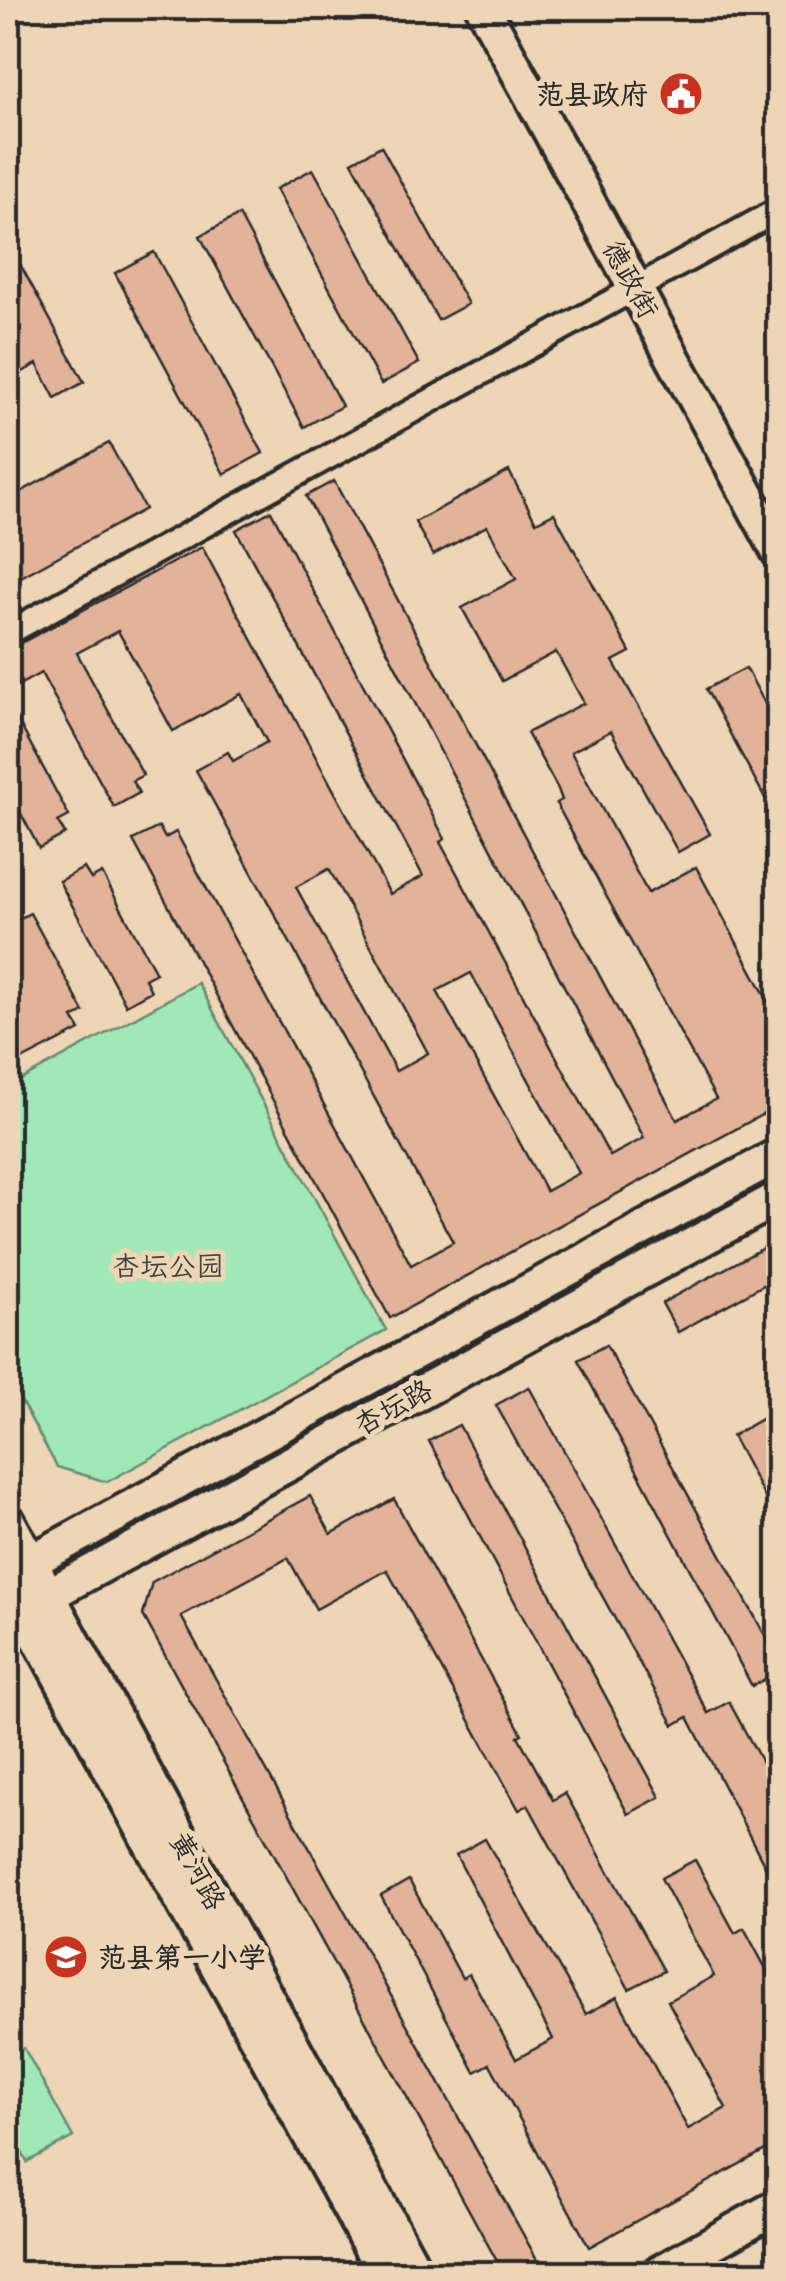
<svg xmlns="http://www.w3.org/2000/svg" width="786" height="2281" font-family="Pangolin,'LXGW WenKai TC',sans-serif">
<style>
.green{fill:#a0e8b6;stroke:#668a70;stroke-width:2.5}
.building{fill:#e2b299;stroke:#2b2b2b;stroke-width:2.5;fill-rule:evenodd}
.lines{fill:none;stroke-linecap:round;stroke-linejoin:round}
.street-casing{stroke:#2b2b2b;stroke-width:30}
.secondary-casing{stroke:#2b2b2b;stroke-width:40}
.street{stroke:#eed5b6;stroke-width:22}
.secondary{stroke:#eed5b6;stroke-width:32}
.labels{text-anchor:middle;stroke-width:10;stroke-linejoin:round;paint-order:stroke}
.poi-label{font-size:28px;font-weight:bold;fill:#2b2b2b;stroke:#eed5b6;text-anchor:end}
.street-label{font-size:28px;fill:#2b2b2b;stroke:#eed5b6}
.park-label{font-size:28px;fill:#3d4740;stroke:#eed5b6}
</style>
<rect width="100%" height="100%" fill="#eed5b6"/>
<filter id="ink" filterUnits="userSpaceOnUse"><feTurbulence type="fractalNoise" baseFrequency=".01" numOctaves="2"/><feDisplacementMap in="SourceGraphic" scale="20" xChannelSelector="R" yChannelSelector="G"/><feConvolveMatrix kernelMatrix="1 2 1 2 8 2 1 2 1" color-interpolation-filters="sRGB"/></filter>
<g filter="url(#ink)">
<!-- green -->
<g class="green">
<path d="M198,983l188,347 -279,152 -50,-15 -49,-90v-290z"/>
<path d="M24,2048l49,89 -46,25 -19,-36v-68z"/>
</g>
<!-- building -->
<g class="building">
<path d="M381,146l87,158 -30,16 -86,-158z"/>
<path d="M313,169l106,194 -38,21 -105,-195z"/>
<path d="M239,215l103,191 -38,21 -104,-191z"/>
<path d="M8,242l76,140 -29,16 -18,-34 -29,16z"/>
<path d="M154,252l109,201 -39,21 -109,-201z"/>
<path d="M109,443l36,66 -137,75v-85z"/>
<path d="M509,471l27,51 18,-9 76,139 -17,9 97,173 -32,18 -67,-121 -40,21 77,141 48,-26 82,152v87l-388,212 -257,-478 26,-13 6,11 11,-6 235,433 42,-23 -257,-472 32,-18 5,9 34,-19 -26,-48 -68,37 -55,-100 -41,22 66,122 -11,6 7,12 -25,14 -73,-134 -33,18v-41l194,-103 188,347 33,-18 -187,-346 35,-19 174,328 -5,3 170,314 34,-18 -338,-642 28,-15 343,639 39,-21 -160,-296 6,-3 -4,-11 -31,-56 57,-30 -28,-51 -54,29 -40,-73 54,-29 -29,-53 -54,29 -18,-33zM329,869l99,184 -32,18 -100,-184zM471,973l108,200 -33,18 -109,-200z"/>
<path d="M746,668l32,60v94l-72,-133z"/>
<path d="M8,702l61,114 -11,6 7,12 -26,14 -31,-59z"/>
<path d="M84,868l7,11 11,-6 54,100 -11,6 6,12 -25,14 -67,-124z"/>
<path d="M30,913l54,99 -11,6 7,12 -72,37v-142z"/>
<path d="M778,1240v37l-100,55 -16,-29z"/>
<path d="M606,1345l172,314v13l-26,14 -174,-326z"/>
<path d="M529,1387l179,326 21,-11 47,86 -8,4 10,19v80l-90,-174 -14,8 -178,-320z"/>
<path d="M763,1418l15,28v76l-46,-86z"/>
<path d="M459,1425l201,372 -32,17 -199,-373z"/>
<path d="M310,1496l21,38 63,-35 128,235 -4,2 35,64 12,-7 99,178 -35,18 -101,-184 -9,5 -132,-240 -71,39 -28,-51 -107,58 364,658h-41l-361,-659 9,-33z"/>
<path d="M485,1839l101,175 31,-17 71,132 38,-21 -58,-107 46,-25 -53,-98 34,-18 40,73 9,-5 34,63v152l-189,104 -99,-183 -15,8 -94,-176 28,-16 53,98 7,-4 47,85 37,-20 -97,-184z"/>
</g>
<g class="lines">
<defs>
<path id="street" d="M8,633l770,-423"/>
<g id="secondary">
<path d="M483,8l295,543"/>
<path d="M8,1521l409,753"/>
<path d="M8,1574l770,-419"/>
<path d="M14,1593l371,681"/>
<path d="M8,1617l770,-419"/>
<path d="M657,2274l121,-68"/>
</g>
</defs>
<!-- street casing -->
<use href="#street" class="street-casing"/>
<!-- secondary casing -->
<use href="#secondary" class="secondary-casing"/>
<!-- street -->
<use href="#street" class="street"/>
<!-- secondary -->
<use href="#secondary" class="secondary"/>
</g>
</g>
<!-- icons -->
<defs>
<symbol id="civic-disc" viewBox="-11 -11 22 22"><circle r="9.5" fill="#c8321e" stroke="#eed5b6"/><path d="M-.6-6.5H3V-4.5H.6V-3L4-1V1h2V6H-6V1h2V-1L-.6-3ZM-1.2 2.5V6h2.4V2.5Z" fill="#fff"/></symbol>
<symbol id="school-disc" viewBox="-11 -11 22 22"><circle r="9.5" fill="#c8321e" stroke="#eed5b6"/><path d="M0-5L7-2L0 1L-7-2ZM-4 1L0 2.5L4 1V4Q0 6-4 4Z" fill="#fff"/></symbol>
</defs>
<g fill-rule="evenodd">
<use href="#civic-disc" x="656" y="69" width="50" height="50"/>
<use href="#school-disc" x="41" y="1932" width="50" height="50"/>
</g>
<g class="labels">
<!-- poi labels -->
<g class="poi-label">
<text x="648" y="104">范县政府</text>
<text x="98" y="1967" text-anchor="start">范县第一小学</text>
</g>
<!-- street labels -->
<g class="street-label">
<text transform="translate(631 279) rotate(61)" y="10">德政街</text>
<text transform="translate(393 1407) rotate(-29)" y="10">杏坛路</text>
<text transform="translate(198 1871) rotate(61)" y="10">黄河路</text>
</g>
<!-- park labels -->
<g class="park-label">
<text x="168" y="1276">杏坛公园</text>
</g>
</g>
<!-- margin -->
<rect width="786" height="2281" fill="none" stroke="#eed5b6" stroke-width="40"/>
<rect x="20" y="20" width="746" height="2241" fill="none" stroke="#2b2b2b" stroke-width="4" filter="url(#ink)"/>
</svg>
